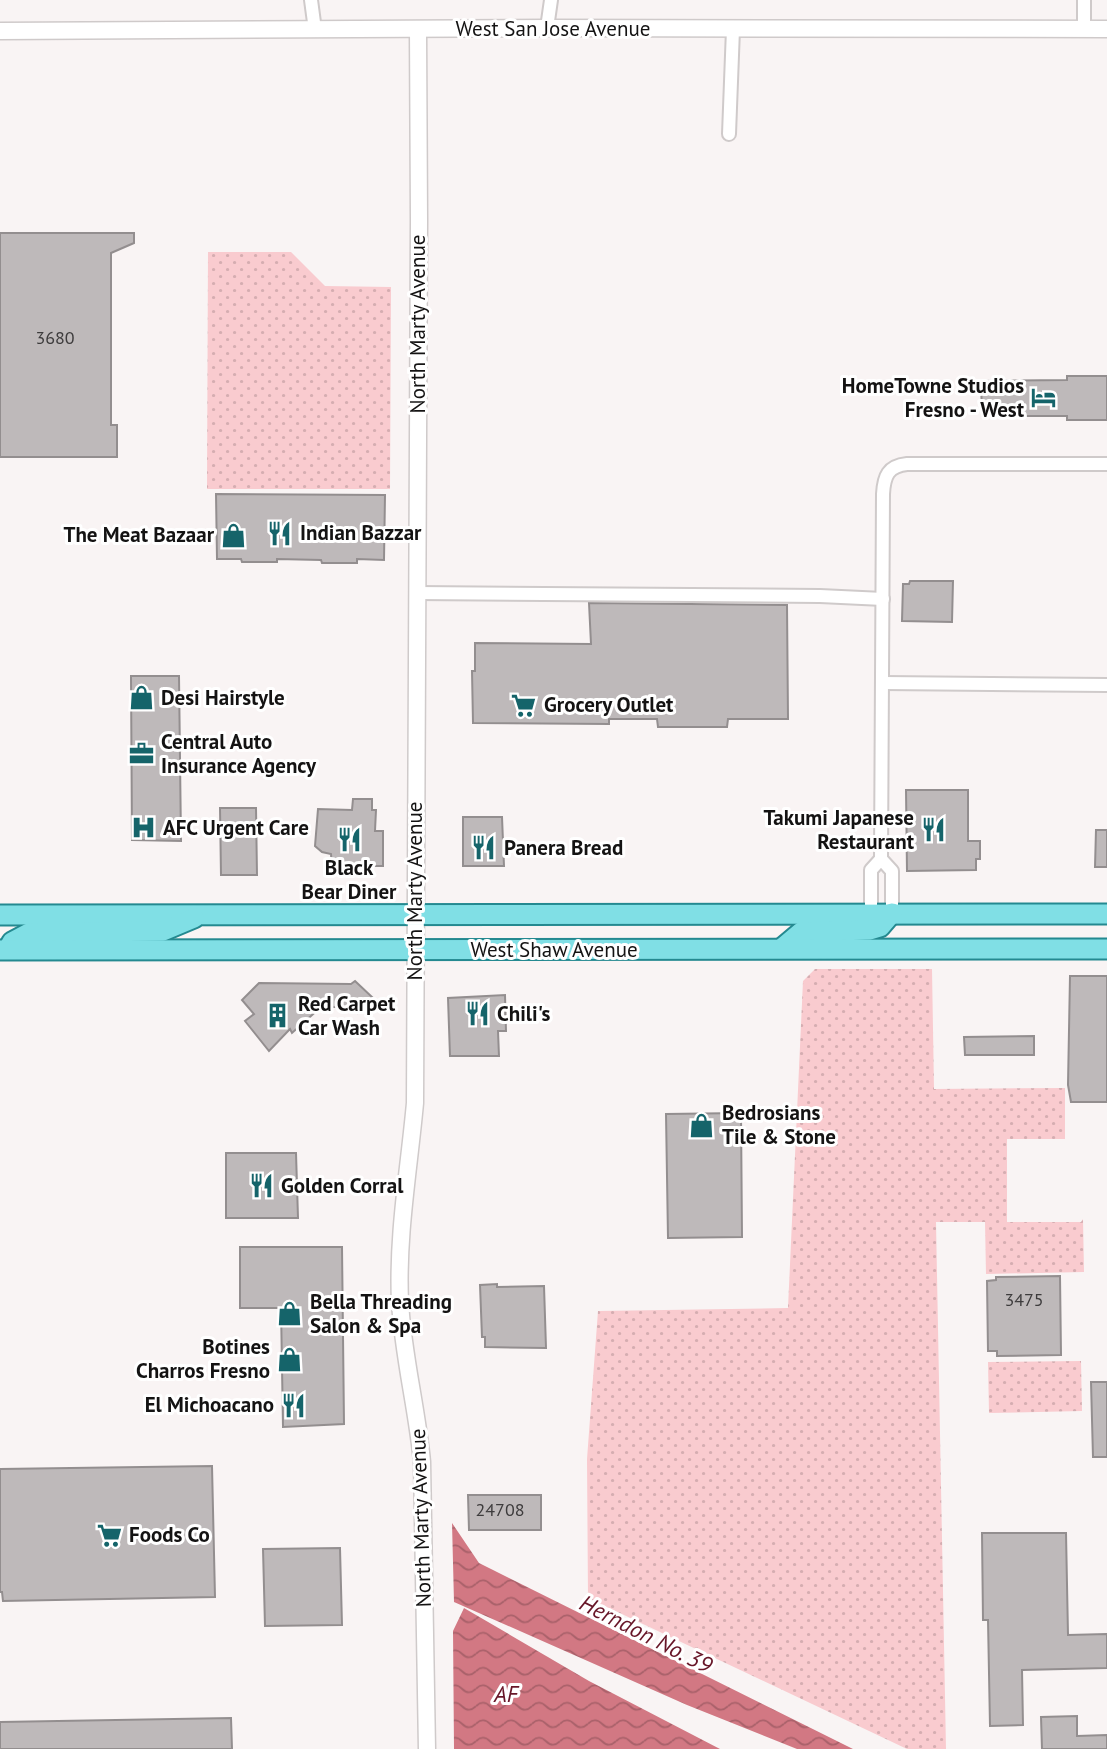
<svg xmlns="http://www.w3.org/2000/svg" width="1107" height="1749" font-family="'PT Sans',sans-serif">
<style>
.grass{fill:url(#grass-dots)}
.water{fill:url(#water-waves)}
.building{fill:#beb9ba;stroke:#938e8f;stroke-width:2}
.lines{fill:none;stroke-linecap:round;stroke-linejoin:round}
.minor-casing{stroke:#cfcaca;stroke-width:16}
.tertiary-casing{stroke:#cfcaca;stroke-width:19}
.primary-casing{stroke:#248990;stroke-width:23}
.minor{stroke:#fff;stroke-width:12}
.tertiary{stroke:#fff;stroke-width:16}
.primary{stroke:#80dfe5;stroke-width:19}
.labels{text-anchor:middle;stroke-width:6;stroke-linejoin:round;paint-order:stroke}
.number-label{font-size:18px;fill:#3e3c3d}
.street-label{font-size:21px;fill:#141313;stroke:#fff}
.poi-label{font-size:21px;font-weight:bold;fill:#141313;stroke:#fff;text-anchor:start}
.water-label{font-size:23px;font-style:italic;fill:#671628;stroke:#fff}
</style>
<defs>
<pattern id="grass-dots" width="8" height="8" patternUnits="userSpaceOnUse" patternTransform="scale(1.75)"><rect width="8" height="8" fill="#f9cbcf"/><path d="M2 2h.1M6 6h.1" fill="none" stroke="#d5adb1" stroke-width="1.8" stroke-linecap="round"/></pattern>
<pattern id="water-waves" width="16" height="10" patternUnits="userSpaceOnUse" patternTransform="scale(1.75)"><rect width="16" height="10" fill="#d27883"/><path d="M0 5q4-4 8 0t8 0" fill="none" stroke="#a9616a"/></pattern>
</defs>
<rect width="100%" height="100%" fill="#f9f4f4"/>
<!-- grass -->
<g class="grass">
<path d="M208,252h83l34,34 66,1 -1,202h-183z"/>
<path d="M815,969h117l2,120 131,-1v51h-58v83h74l2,-3 1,53 -98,2 -1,-52h-49l10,527h-39l-319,-151 -1,-139 11,-148 190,-3 15,-327z"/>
<path d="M1081,1361l1,50 -93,2 -1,-51z"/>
</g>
<!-- water -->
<g class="water">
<path d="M452,1523l27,40 374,186h-56l-110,-44 -233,-103z"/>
<path d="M464,1608l125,73 131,68h-266l-1,-118z"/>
</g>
<!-- building -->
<g class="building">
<path d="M0,233h134v10l-23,10v172h6v32h-117z"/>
<path d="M1067,376h40v44h-40v-4h-85l-1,-35 86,-1z"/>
<path d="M216,494l169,1 -1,65 -27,-1v4h-35l-1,-3 -44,-1v3h-35l-1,-3h-24z"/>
<path d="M910,581h43l-1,41 -50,-1 1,-37h6z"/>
<path d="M589,603l198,2 1,114h-60l-1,8h-69l-1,-8h-48v5l-136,-1 -1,-52h3v-28l116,1z"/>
<path d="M131,676h48l2,165 -49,-1z"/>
<path d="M906,790h62v51h12v18h-4v11l-69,1z"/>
<path d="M353,799h19v11h4l-1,21h8v35h-15v4l-36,-1 -1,-15 -9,-2 -7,-6 3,-37 34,1z"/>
<path d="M220,808h36l1,67h-36z"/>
<path d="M463,817h39l2,49h-41z"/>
<path d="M1096,830h11v37h-12z"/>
<path d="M1070,976h37v126h-36l-3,-17z"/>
<path d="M355,981l17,16 -15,16 -8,-6h-28l-29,26 -2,-4 -21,22 -24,-30 9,-7 -12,-14 17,-17 92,1z"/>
<path d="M505,995l1,36h-8l1,25h-49l-2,-58z"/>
<path d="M1034,1036v19h-69l-1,-18z"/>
<path d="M741,1113l1,124 -74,1 -2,-124z"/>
<path d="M226,1153h70l2,65h-72z"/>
<path d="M240,1247h102l2,177 -61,3 -2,-119h-41z"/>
<path d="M1060,1276l1,79 -64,1v-5h-9l-1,-70 9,-1v-3z"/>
<path d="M497,1284v3l47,-1 2,62 -61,-1v-10h-3l-2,-52z"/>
<path d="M1091,1382h16v75h-14z"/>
<path d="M212,1466l3,131 -212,4 -1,-9h-2v-123z"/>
<path d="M468,1495h73v35h-72z"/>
<path d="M982,1533h84l2,102 39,-1v34l-85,2 1,55 -33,1 -2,-106h-5z"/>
<path d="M340,1548l2,77 -77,1 -2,-77z"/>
<path d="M1077,1716v20l30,-1v14h-65l-1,-32z"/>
<path d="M231,1718l1,31h-232v-27z"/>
</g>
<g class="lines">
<defs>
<g id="minor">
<path d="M311,0l4,30"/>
<path d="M547,28l4,-28"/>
<path d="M1084,29v-29"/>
<path d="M729,134l4,-105"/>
<path d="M416,593l404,3 63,3"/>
<path d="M883,683l224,2"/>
<path d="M871,913v-43l10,-11"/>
<path d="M892,913v-42l-11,-12 2,-365c1,-18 5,-28 24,-30h200"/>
</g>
<g id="tertiary">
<path d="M418,30l1,191 -4,882c-6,66 -18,132 -15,199 3,54 17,106 22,160l5,287"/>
<path d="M0,31l547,-3 560,1"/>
</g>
<g id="primary">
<path d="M0,915l1107,-1"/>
<path d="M782,948l19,-16 69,-2 10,-3 12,-14"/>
<path d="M8,949l4,-7 17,-9 134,-2 31,-13"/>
<path d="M0,950l1107,-1"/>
</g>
</defs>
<!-- minor casing -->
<use href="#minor" class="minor-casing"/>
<!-- tertiary casing -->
<use href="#tertiary" class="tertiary-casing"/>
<!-- primary casing -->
<use href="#primary" class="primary-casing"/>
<!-- minor -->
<use href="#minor" class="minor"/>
<!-- tertiary -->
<use href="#tertiary" class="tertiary"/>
<!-- primary -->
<use href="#primary" class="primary"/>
</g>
<!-- icons -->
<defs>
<symbol id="hotel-bare" viewBox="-9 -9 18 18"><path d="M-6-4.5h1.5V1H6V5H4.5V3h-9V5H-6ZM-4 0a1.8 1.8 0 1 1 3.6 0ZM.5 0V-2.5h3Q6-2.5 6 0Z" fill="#15646a" stroke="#fff" stroke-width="2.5" paint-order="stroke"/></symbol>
<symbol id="restaurant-bare" viewBox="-9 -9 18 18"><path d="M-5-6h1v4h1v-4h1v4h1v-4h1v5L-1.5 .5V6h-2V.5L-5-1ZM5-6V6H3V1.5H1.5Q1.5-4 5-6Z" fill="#15646a" stroke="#fff" stroke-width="2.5" paint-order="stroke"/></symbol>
<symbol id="shop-bare" viewBox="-9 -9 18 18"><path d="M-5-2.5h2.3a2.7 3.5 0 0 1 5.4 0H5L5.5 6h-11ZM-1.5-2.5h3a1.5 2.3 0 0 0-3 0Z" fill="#15646a" stroke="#fff" stroke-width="2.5" paint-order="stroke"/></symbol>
<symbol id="supermarket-bare" viewBox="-9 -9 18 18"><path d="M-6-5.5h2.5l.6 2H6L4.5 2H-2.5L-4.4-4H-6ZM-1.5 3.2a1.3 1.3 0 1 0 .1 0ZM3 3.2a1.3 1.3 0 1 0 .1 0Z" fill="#15646a" stroke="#fff" stroke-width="2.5" paint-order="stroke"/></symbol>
<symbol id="office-bare" viewBox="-9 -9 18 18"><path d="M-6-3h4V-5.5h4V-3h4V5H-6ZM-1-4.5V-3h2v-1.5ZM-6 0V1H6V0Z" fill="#15646a" stroke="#fff" stroke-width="2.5" paint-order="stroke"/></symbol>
<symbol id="hospital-bare" viewBox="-9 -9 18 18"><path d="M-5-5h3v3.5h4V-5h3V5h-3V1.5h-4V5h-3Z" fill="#15646a" stroke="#fff" stroke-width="2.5" paint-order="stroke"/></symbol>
<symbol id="building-bare" viewBox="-9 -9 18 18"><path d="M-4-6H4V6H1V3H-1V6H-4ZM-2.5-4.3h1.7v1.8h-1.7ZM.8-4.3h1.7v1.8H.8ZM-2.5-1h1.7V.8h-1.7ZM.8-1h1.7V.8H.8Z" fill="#15646a" stroke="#fff" stroke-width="2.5" paint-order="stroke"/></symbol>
</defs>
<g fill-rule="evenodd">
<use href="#hotel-bare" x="1026" y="380" width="35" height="35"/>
<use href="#restaurant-bare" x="262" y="516" width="35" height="35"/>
<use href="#shop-bare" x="216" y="518" width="35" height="35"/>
<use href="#shop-bare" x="124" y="680" width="35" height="35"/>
<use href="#supermarket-bare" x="506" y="688" width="35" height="35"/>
<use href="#office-bare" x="124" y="736" width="35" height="35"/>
<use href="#hospital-bare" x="126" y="810" width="35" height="35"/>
<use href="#restaurant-bare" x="916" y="812" width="35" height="35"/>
<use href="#restaurant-bare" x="332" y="822" width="35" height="35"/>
<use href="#restaurant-bare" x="466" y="830" width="35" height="35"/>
<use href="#restaurant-bare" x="460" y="996" width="35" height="35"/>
<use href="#building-bare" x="260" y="998" width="35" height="35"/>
<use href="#shop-bare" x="684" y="1108" width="35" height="35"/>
<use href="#restaurant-bare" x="244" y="1168" width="35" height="35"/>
<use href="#shop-bare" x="272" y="1296" width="35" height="35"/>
<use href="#shop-bare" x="272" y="1342" width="35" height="35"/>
<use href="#restaurant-bare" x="276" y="1388" width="35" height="35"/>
<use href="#supermarket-bare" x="92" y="1518" width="35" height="35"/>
</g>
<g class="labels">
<!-- number labels -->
<g class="number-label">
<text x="55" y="344">3680</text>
<text x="1024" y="1306">3475</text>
<text x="500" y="1516">24708</text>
</g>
<!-- street labels -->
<g class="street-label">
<text x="553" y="36">West San Jose Avenue</text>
<text transform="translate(418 324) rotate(-90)" y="7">North Marty Avenue</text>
<text transform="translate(415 891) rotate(-90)" y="7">North Marty Avenue</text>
<text x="554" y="957">West Shaw Avenue</text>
<text transform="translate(421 1518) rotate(-92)" y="7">North Marty Avenue</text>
</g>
<!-- poi labels -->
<g class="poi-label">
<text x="1024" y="393" text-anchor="end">HomeTowne Studios<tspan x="1024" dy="24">Fresno - West</tspan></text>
<text x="300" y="540">Indian Bazzar</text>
<text x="214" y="542" text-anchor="end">The Meat Bazaar</text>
<text x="161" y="705">Desi Hairstyle</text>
<text x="544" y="712">Grocery Outlet</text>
<text x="161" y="749">Central Auto<tspan x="161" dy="24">Insurance Agency</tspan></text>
<text x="914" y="825" text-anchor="end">Takumi Japanese<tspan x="914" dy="24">Restaurant</tspan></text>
<text x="163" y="835">AFC Urgent Care</text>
<text x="504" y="855">Panera Bread</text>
<text x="349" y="875" text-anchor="middle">Black<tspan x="349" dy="24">Bear Diner</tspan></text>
<text x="298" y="1011">Red Carpet<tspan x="298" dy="24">Car Wash</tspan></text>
<text x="497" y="1021">Chili's</text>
<text x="722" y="1120">Bedrosians<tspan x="722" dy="24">Tile &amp; Stone</tspan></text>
<text x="281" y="1193">Golden Corral</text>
<text x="310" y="1309">Bella Threading<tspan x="310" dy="24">Salon &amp; Spa</tspan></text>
<text x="270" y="1354" text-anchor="end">Botines<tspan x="270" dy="24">Charros Fresno</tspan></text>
<text x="274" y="1412" text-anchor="end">El Michoacano</text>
<text x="129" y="1542">Foods Co</text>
</g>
<!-- water labels -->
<g class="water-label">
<text transform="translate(646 1634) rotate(27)" y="8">Herndon No. 39</text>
<text x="506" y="1702">AF</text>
</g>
</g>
</svg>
